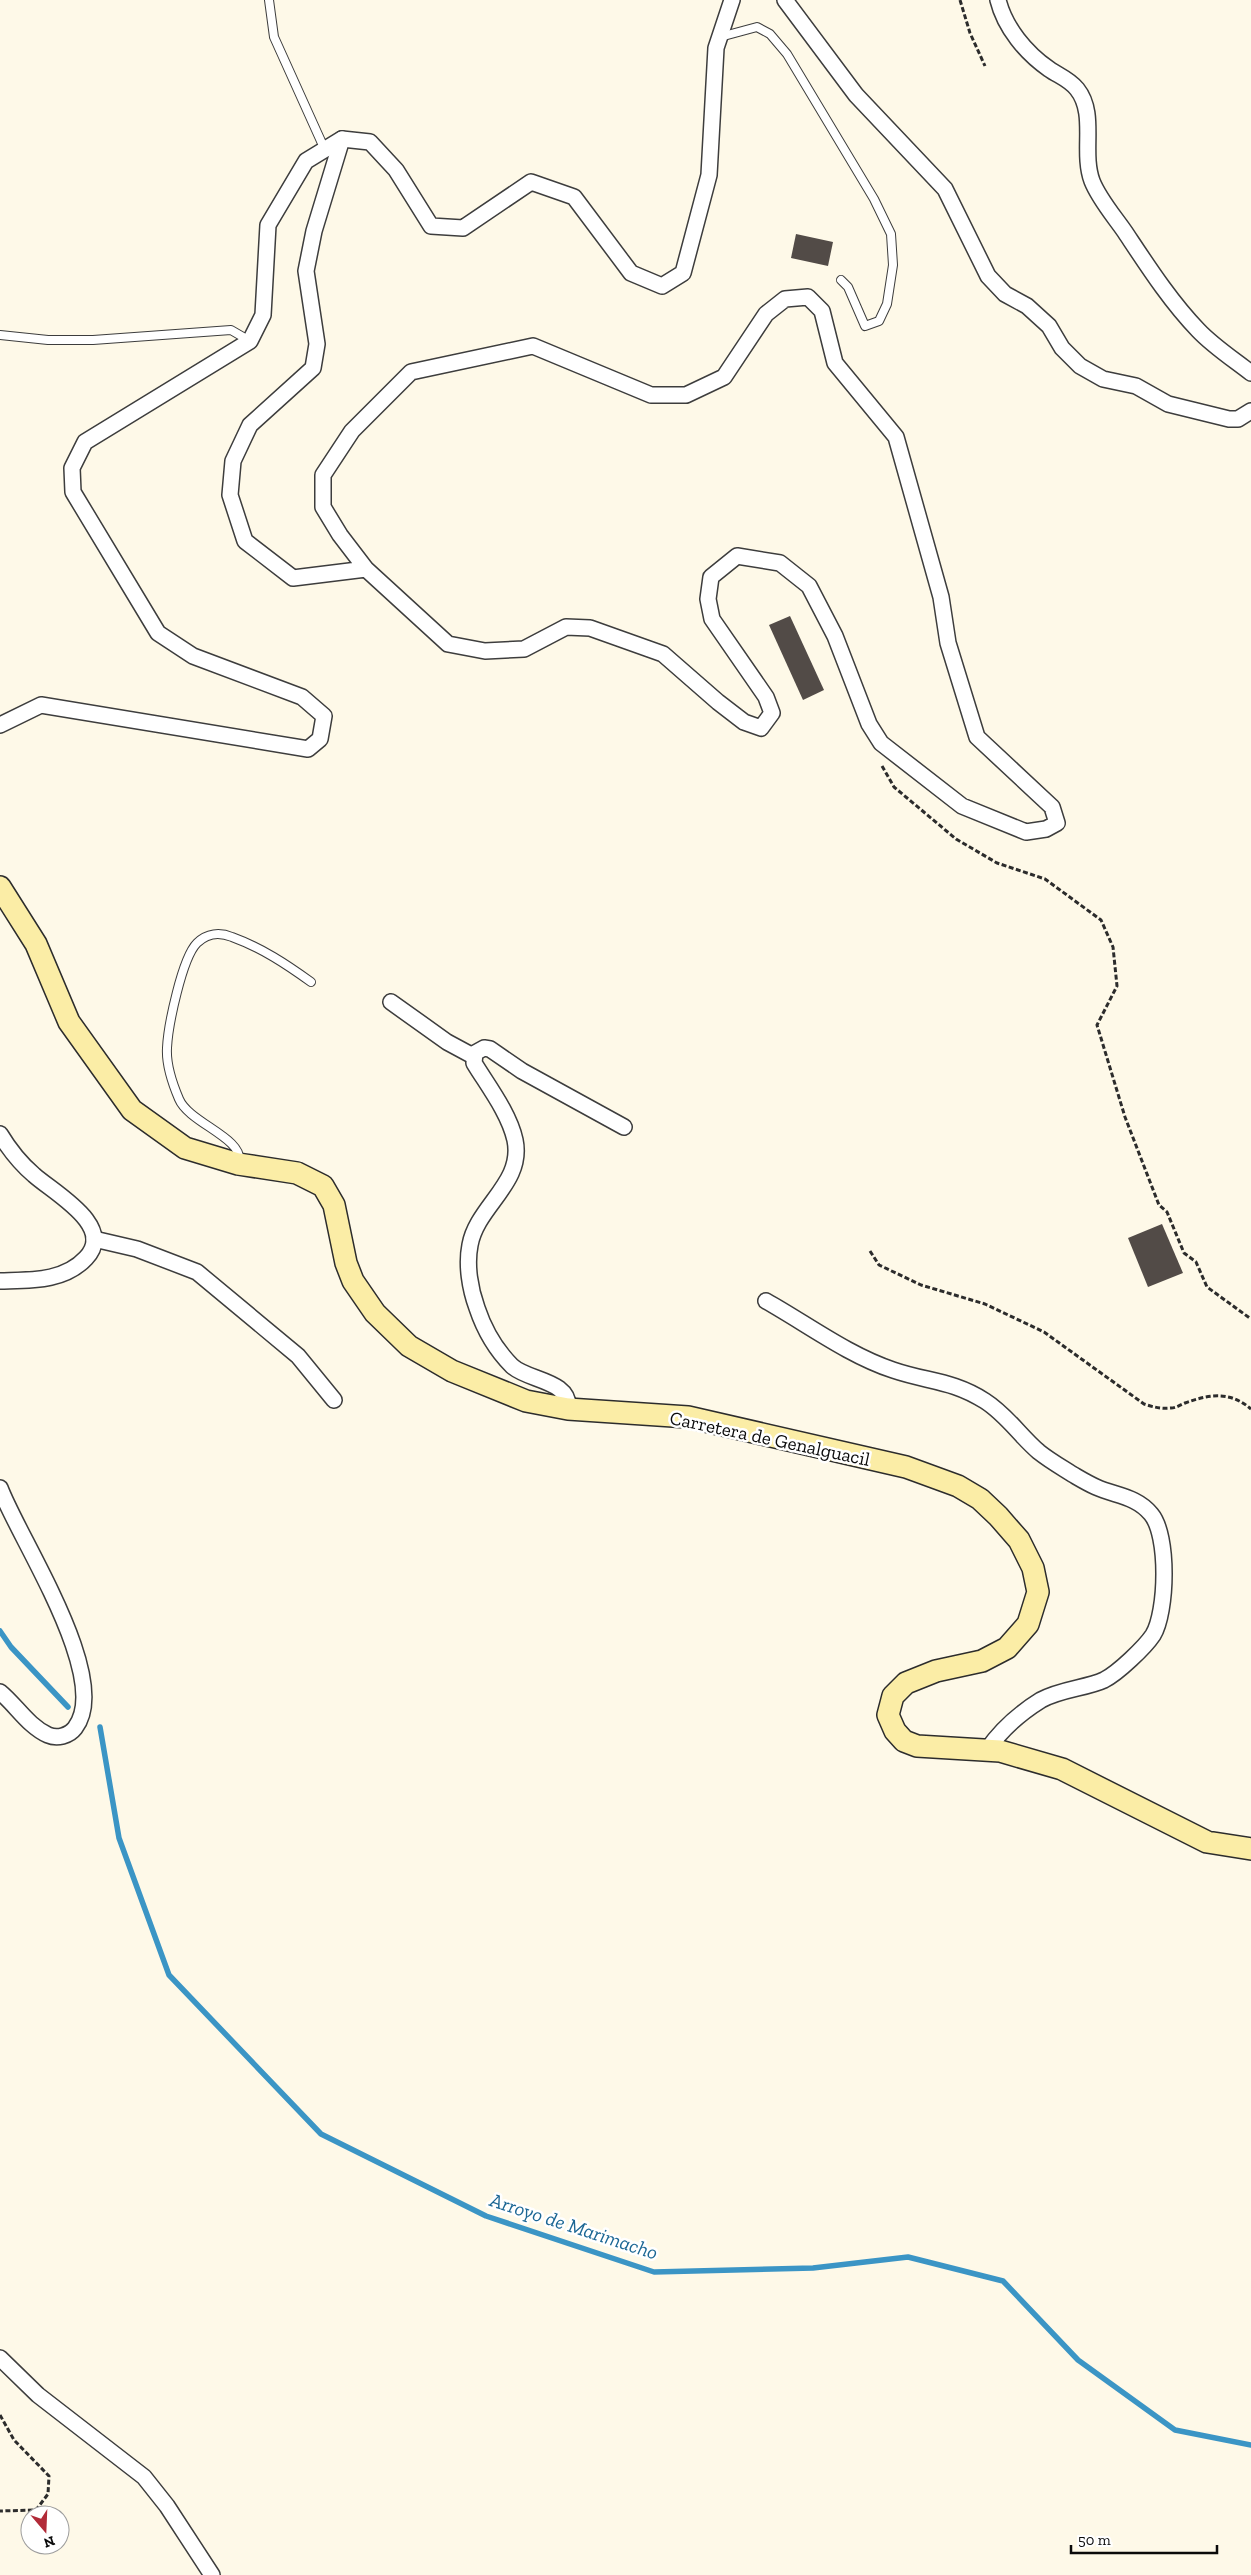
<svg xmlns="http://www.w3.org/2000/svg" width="1251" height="2575" font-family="'Zilla Slab',serif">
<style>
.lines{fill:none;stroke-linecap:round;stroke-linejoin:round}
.stream{stroke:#3b95c5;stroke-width:5.5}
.building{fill:#524b47}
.lane-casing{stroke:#3d3d3d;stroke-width:10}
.street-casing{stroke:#3d3d3d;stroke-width:18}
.secondary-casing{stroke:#2c2c2c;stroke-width:24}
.path{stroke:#2c2c2c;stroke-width:3;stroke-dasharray:5 2.5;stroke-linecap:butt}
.lane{stroke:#fff;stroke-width:8}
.street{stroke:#fff;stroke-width:15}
.secondary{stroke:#fbeda6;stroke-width:21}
.labels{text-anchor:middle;stroke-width:5;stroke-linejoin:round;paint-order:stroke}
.street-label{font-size:19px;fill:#0a0a0a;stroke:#fff}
.water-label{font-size:20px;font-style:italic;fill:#1b6694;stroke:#fff}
</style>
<rect width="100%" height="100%" fill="#fef9e8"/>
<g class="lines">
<!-- stream -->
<g class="stream">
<path d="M0,1631l11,16 57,60"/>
<path d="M100,1727l19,111 50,137 152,159 165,82 168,56 159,-4 95,-11 95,24 75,79 97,70 76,15"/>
</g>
</g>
<!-- building -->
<g class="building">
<path d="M796,234l37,8 -5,24 -37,-8z"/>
<path d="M790,616l34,74 -21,10 -34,-75z"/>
<path d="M1162,1224l21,49 -35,14 -20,-49z"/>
</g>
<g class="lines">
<defs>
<g id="lane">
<path d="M269,0l5,37 51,113"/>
<path d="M720,37l37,-10 13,7 17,20 87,145 17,35 2,31 -6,39 -8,17 -14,5 -17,-39 -7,-7"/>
<path d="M0,335l48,5h45l138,-10 19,11"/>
<path d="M239,1162c5,-24 -50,-39 -60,-63 -6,-14 -13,-35 -12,-51 1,-22 15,-90 30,-105 10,-10 23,-11 35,-6 30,11 54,27 79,45"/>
</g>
<g id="street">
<path d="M785,0l71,95 89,94 43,87 17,18 22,12 22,20 13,22 18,18 23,13 33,7 32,18 61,15h9l13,-8"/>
<path d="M998,0c7,28 28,53 51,69 10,7 20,10 28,20 20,25 4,62 15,92 7,18 22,35 33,51 22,33 45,69 73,98 15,16 35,29 53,43"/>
<path d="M342,139l-28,92 -8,40 11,73 -4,24 -63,57 -17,36 -3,34 15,46 48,37 73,-9 82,75 37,7 39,-2 42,-22 24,1 73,26 55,48 26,20 17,6 11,-15 -6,-16 -54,-78 -4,-20 3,-22 26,-21 43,7 29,23 26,50 34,88 12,19 81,63 64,26 20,-3 11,-6 -5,-16 -75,-70 -29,-94 -7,-46 -45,-160 -61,-74 -13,-52 -14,-14 -23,2 -19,15 -42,63 -38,18h-35l-118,-49 -122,26 -59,59 -29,44v32l17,28 26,34"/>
<path d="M0,725l41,-20 267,44 12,-10 4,-23 -22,-19 -109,-41 -35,-23 -85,-141 -1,-24 13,-26 165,-101 13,-26 5,-90 38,-64 36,-22 28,3 26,28 35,56 32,2 68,-46 43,15 57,76 31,13 21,-13 26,-98 7,-127 16,-48"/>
<path d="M391,1002l56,40 26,14"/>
<path d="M0,1134c9,15 20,29 34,41 20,18 82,51 52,83 -22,24 -56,22 -86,23"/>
<path d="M94,1239l43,10 60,23 101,84 36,44"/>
<path d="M766,1301c41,23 82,54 127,69 35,12 59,10 92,31 22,14 35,35 54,51 10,8 22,15 33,22 7,4 15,9 24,13 20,9 40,9 55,27 18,21 16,98 2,121 -8,12 -35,38 -49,45 -17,8 -43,9 -63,20 -21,13 -40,30 -54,50"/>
<path d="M568,1409c3,-29 -40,-28 -56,-43 -16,-16 -28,-37 -35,-58 -7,-19 -11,-43 -7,-63 7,-39 54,-62 45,-105 -6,-27 -27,-54 -41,-77l1,-10 9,-5 6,1 32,22 102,56"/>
<path d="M0,1488c19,51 113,191 75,240 -6,8 -18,11 -27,7 -20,-9 -32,-30 -48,-43"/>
<path d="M0,2358l38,37 106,82 23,29 45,69"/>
</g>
<path id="secondary" d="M0,887l36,57 33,78 63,88 53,38 53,16 59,9 26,13 11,19 12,58 7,18 22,32 34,33 43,25 74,30 42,8 120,8 218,50 52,19 22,13 18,17 21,24 14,28 5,24 -10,32 -21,24 -25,13 -46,10 -30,12 -13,13 -5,19 7,16 9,10 13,5 83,5 62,18 145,73 44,7"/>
</defs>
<!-- lane casing -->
<use href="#lane" class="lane-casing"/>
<!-- street casing -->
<use href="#street" class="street-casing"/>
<!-- secondary casing -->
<use href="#secondary" class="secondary-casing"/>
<!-- path -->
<g class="path">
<path d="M960,0l10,33 15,33"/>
<path d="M882,766l12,21 62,52 41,24 48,16 56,41 12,27 4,39 -20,39 28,92 34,88 8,7 17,41 12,9 11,25 44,32"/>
<path d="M870,1251l9,14 42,20 64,19 59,28 100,72c9,3 17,5 27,4 5,0 9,-3 14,-5 25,-9 45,-12 66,6"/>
<path d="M0,2415l14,25 35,36 -1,18 -12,16 -36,1"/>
</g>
<!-- lane -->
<use href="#lane" class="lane"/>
<!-- street -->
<use href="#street" class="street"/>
<!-- secondary -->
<use href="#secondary" class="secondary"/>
</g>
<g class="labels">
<!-- street labels -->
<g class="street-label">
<text transform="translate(770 1438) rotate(12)" y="7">Carretera de Genalguacil</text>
</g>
<!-- water labels -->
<g class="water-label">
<text transform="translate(574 2226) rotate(18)" y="7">Arroyo de Marimacho</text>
</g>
</g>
<!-- north arrow -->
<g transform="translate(45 2530) rotate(161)"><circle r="24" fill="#ffffff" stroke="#9d9d9d"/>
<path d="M0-4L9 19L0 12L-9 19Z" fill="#b22b38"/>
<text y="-8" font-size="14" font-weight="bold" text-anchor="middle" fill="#0a0a0a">N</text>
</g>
<!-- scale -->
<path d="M1071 2545v8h146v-8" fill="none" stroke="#0a0a0a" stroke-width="2.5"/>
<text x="1078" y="2545" font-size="15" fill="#0a0a0a" stroke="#ffffff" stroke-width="4" paint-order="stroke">50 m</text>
</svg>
